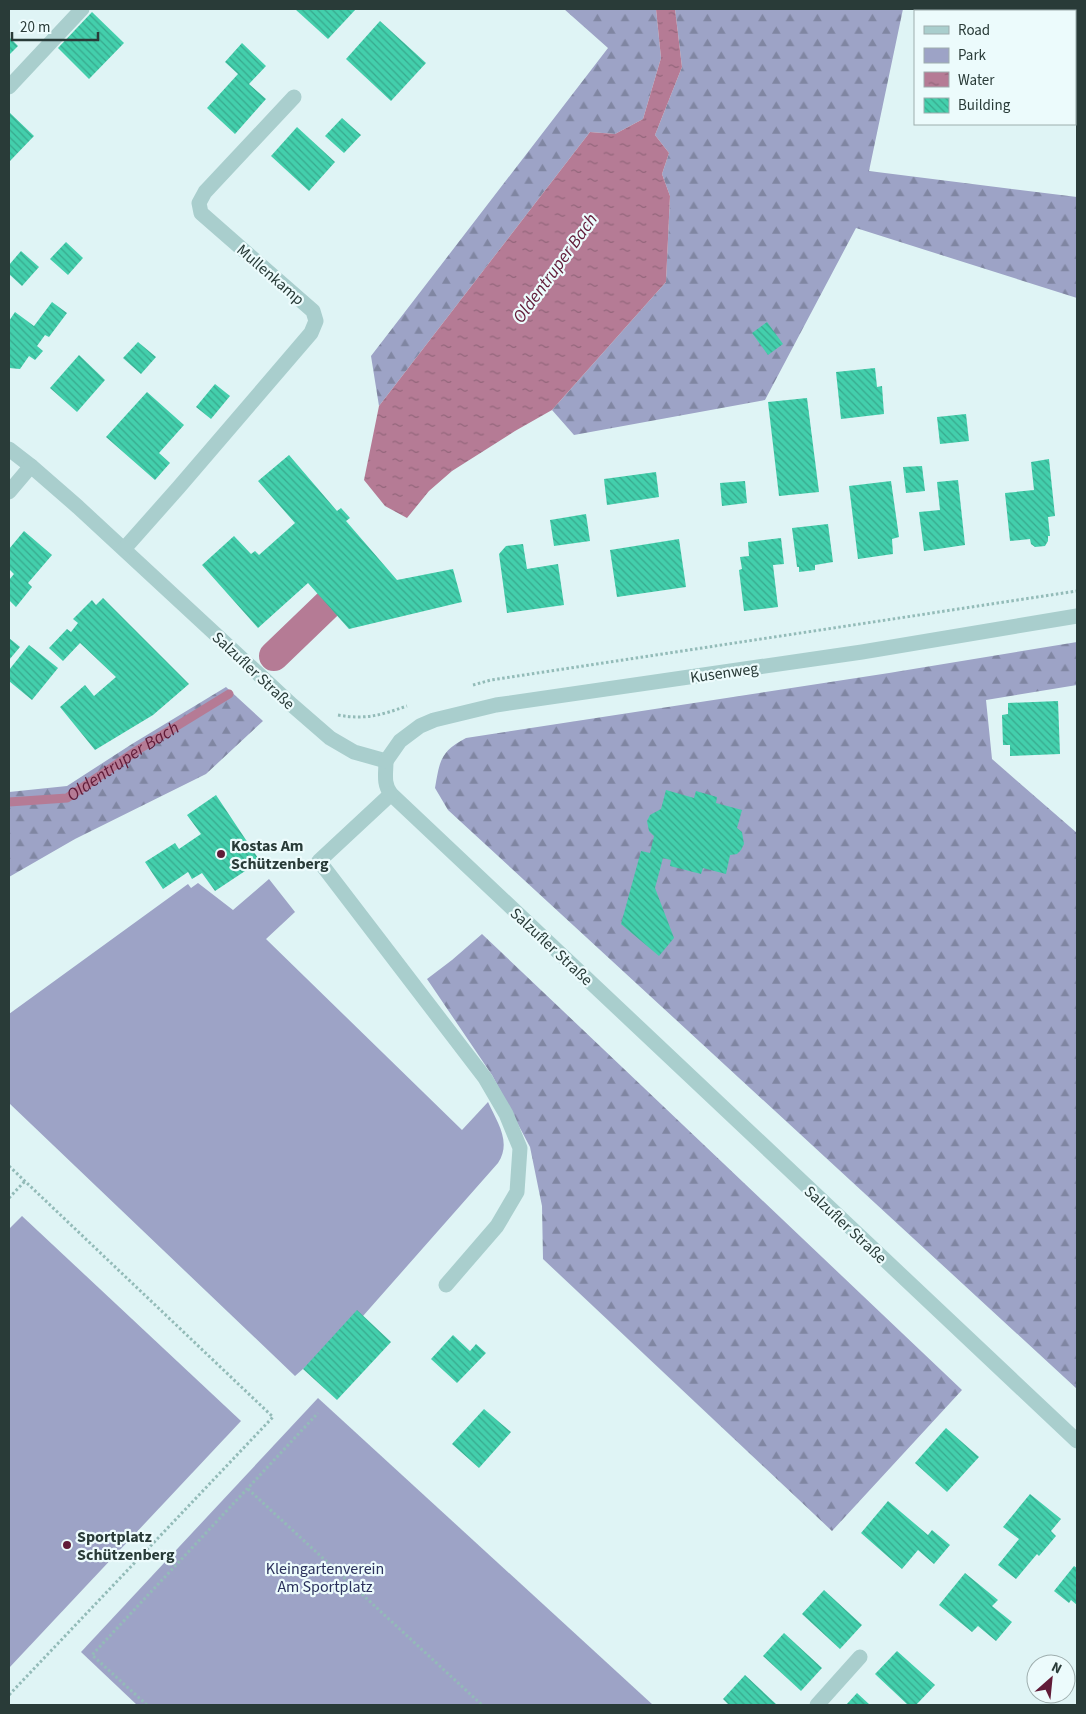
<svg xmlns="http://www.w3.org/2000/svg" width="1086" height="1714" font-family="'Source Sans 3',sans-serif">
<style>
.forest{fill:url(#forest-firs)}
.green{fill:#9da3c6}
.water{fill:url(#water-ripples)}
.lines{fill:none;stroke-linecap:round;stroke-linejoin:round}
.stream{stroke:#b57b95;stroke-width:9}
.canal{stroke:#b57b95;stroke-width:30}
.building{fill:url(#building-back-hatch)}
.path{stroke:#93bbb8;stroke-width:3;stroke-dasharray:2.5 2.5;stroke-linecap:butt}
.minor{stroke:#a9cecd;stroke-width:15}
.poi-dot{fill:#611b38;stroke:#ecfbfc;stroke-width:2}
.labels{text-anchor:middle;stroke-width:4.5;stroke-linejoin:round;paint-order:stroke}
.street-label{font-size:16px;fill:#293b38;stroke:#ecfbfc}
.poi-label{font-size:16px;font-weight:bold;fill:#293b38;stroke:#ecfbfc;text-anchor:start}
.park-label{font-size:16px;fill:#2b315c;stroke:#ecfbfc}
.water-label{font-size:18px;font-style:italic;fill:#611b38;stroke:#ecfbfc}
</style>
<defs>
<pattern id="forest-firs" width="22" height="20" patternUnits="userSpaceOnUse" patternTransform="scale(1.25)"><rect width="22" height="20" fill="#9da3c6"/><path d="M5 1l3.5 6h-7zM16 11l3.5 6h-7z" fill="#8086a2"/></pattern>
<pattern id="water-ripples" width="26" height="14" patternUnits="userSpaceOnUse" patternTransform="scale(1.25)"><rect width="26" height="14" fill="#b57b95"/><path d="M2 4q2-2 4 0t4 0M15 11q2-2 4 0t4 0" fill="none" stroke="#93667b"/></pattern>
<pattern id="building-back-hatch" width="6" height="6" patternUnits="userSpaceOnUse" patternTransform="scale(1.25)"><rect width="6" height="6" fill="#43cfac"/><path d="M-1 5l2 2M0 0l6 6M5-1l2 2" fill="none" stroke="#38a98d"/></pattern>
</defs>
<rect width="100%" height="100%" fill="#dff4f5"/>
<!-- forest -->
<g class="forest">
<path d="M564,9h92l5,49 -18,61 -28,15 -25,-2 -211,274 -8,-50 237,-308z"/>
<path d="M675,9h228l-34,162 208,26v101l-221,-70 -91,172 -191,35 -22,-25 114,-128 4,-86 -8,-22 7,-21 -14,-18 27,-68z"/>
<path d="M1077,642v43l-91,15 6,59 85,74v556l-629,-579 -13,-22c5,-28 5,-36 31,-50l423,-65z"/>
<path d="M226,687l37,34 -57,53 -131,65 -66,38v-85l58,-6 65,-42z"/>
<path d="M482,934l480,456 -130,141 -289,-272 -1,-53 -12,-59 -38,-72 -65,-96 25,-19z"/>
</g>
<!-- green -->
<g class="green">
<path d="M269,879l26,33 -29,27 196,191 26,-28c9,20 24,40 10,61l-135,153 -68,60 -286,-273v-89l179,-130 3,4 7,-5 35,27z"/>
<path d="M22,1216l219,205 -232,247v-439z"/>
<path d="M318,1398l335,307h-516l-56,-53z"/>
</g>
<!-- water -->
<path class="water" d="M656,9h19l7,58 -27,68 14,18 -7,21 8,22 -4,86 -114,128 -37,21 -63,40 -23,20 -22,27 -22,-12 -21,-26 15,-74 211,-274 25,2 28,-15 18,-61z"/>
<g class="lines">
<!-- stream -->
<path class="stream" id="s1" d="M9,802l58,-4 69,-47 93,-57"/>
<!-- canal -->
<path class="canal" d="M274,656l53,-51"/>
</g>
<!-- building -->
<g class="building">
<path d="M295,9h61l-28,30z"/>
<path d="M92,12l32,31 -35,36 -31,-31z"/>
<path d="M380,21l46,42 -35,38 -45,-42z"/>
<path d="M9,37l9,9 -9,9z"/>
<path d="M242,43l24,23 -17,18 17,15 -31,35 -28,-26 31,-34 -13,-12z"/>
<path d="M9,112l25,24 -25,26z"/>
<path d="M342,118l19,17 -17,18 -19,-17z"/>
<path d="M297,127l38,35 -26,29 -38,-35z"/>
<path d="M66,242l17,16 -15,17 -18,-16z"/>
<path d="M21,251l18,16 -17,19 -13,-12v-9z"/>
<path d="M52,302l15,11 -18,24 -4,-2 -8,11 6,5 -8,9 -6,-4 -9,13 -11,-1v-47l6,-9 19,14z"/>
<path d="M767,322l16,22 -15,11 -16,-22z"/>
<path d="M138,342l18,15 -15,17 -18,-16z"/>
<path d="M79,355l26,25 -28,32 -27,-24z"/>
<path d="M875,368l2,19 5,-1 2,28 -43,5 -5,-47z"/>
<path d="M215,384l15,12 -19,23 -15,-12z"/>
<path d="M147,392l37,33 -25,28 11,10 -15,17 -49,-43z"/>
<path d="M807,398l12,94 -40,4 -11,-94z"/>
<path d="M966,414l3,27 -29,3 -3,-27z"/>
<path d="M289,455l48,56 4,-3 9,10 -4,3 51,59 56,-11 9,33 -113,27 -41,-46 -50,45 -56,-63 32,-29 17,18 4,-3 4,4 36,-32 -37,-42z"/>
<path d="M1049,459l6,57 -7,1 2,19h-2v5l-3,5 -10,1 -4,-3 -1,-5 -20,2 -5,-48 29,-3 -3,-28z"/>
<path d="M922,466l3,25 -19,2 -3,-26z"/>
<path d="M656,472l3,25 -52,8 -3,-26z"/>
<path d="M958,480l7,65 -41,6 -5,-39 21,-2 -3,-28z"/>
<path d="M745,481l2,22 -25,3 -2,-23z"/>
<path d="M891,481l8,56 -7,2 1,15 -35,5 -9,-73z"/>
<path d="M586,514l4,27 -36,5 -4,-26z"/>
<path d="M828,524l5,38 -18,3v5l-16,2v-5h-2l-5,-39z"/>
<path d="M24,531l28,24 -24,28 4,4 -16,20 -7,-7v-20l5,-6 -5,-5v-20z"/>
<path d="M781,538l3,26 -11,1 5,42 -34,4 -5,-41 3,-1 -2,-12 9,-1 -1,-14z"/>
<path d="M679,539l7,48 -69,10 -7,-47z"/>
<path d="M523,544l4,25 31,-5 6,41 -57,8 -8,-59 7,-8z"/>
<path d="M103,598l86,86 -36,31 -58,35 -35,-43 25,-22 9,11 22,-19 -36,-34 -17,18 -14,-13 18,-19 4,3 7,-9 -5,-4 19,-19 4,5z"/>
<path d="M9,638l11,9 -11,13z"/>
<path d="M29,645l29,23 -26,32 -23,-19v-11z"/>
<path d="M1058,701l2,53 -50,2v-11h-7l-1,-30 6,-1v-11z"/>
<path d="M666,790l28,8 2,-7 21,6 -1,6 26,7 -5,18 5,4 2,12 -3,6 -4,4 -7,1 -4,19 -23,-6 -2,6 -31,-8 1,-6 -8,-2 -8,30 19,50 -15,18 -38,-32 20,-73 9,2 4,-17 -5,-5 -2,-10 3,-6 11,-6z"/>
<path d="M216,795l44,66 -45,30 -13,-18 -10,6 -4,-7 -25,17 -18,-27 30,-19 4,6 22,-15 -14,-19z"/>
<path d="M357,1310l34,32 -54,58 -34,-31z"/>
<path d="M453,1335l17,16 6,-7 10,9 -29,30 -26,-24z"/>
<path d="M484,1409l27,23 -32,36 -27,-24z"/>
<path d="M946,1428l33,29 -32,35 -32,-29z"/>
<path d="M1030,1494l31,25 -10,12 5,5 -17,20 -2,-2 -21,25 -18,-14 21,-26 -16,-12z"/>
<path d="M888,1501l40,34 4,-5 18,15 -16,19 -16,-14 -16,19 -41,-36z"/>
<path d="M1074,1566l3,2v37l-6,-5 -2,3 -15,-12z"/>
<path d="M965,1573l33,27 -6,6 20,16 -16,19 -18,-15 -6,6 -33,-27z"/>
<path d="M824,1590l38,35 -22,24 -38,-35z"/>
<path d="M784,1633l38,35 -21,23 -38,-35z"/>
<path d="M897,1651l38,34 -19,20h-8l-33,-31z"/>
<path d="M745,1675l32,30h-48l-6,-6z"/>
<path d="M857,1693l13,12h-24z"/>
</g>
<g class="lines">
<!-- path -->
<g class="path">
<path d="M473,685l18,-5 586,-89"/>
<path d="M338,715c28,5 43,0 69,-9"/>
<path d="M9,1166l264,251 -264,278"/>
<path d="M9,1198l16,-17"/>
<path d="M248,1489l234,216"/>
<path d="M147,1705l-55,-50 226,-242"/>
</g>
<!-- minor -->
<g class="minor">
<path d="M9,87l73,-78"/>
<path d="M9,449l22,17 47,41 214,198 38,33 24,14 32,9"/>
<path d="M9,492l22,-26"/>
<path d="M124,549l55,-62 132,-154 5,-12 -3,-10 -112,-98 -2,-10 6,-11 89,-95"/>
<path d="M386,761c0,12 -3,23 5,33l686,647"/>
<path d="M386,761l14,-20 20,-15 14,-6 62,-15 366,-53 215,-36"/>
<path d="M391,794l-72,67 166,217 21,36 14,34 -3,44 -20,34 -51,59"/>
<path d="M817,1705l43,-48"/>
</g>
</g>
<!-- markers -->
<g class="poi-dot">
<circle cx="221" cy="854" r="5"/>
<circle cx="67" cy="1545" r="5"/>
</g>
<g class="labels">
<!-- street labels -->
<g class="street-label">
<text transform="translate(271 274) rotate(41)" y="6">Mullenkamp</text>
<text transform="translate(254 670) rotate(43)" y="6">Salzufler Straße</text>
<text transform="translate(724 672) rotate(-8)" y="6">Kusenweg</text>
<text transform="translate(552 946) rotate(43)" y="6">Salzufler Straße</text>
<text transform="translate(846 1224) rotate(43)" y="6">Salzufler Straße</text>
</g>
<!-- poi labels -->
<g class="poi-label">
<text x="231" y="851">Kostas Am<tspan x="231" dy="18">Schützenberg</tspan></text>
<text x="77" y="1542">Sportplatz<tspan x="77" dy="18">Schützenberg</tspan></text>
</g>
<!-- park labels -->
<g class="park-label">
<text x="325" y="1574">Kleingartenverein<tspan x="325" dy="18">Am Sportplatz</tspan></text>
</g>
<!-- water labels -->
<g class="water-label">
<text transform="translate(555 268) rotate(-54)" y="6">Oldentruper Bach</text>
<text dy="6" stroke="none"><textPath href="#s1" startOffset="125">Oldentruper Bach</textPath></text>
</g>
</g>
<!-- border -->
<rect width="1086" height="1714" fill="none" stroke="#293b38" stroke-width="20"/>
<!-- legend -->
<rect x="914" y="10" width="162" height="115" fill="#ecfbfc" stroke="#9eaeae"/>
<rect x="924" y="26" width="25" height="8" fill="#a9cecd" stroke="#9eaeae"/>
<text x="958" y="35" font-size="15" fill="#293b38">Road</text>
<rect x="924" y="48" width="25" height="15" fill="#9da3c6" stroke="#9eaeae"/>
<text x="958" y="60" font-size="15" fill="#293b38">Park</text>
<rect x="924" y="72" width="25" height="15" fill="url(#water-ripples)" stroke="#9eaeae"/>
<text x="958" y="85" font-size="15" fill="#293b38">Water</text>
<rect x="924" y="98" width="25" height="15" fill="url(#building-back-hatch)" stroke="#9eaeae"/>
<text x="958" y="110" font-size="15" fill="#293b38">Building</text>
<!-- north arrow -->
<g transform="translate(1051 1679) rotate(27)"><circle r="24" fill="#ecfbfc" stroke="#9eaeae"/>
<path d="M0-4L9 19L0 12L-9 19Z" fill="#611b38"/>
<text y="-8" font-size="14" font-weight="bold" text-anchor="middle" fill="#293b38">N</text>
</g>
<!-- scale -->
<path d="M12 32v8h86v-8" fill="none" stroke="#293b38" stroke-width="2.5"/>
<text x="20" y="32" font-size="15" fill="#293b38" stroke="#ecfbfc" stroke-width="4" paint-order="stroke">20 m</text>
</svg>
